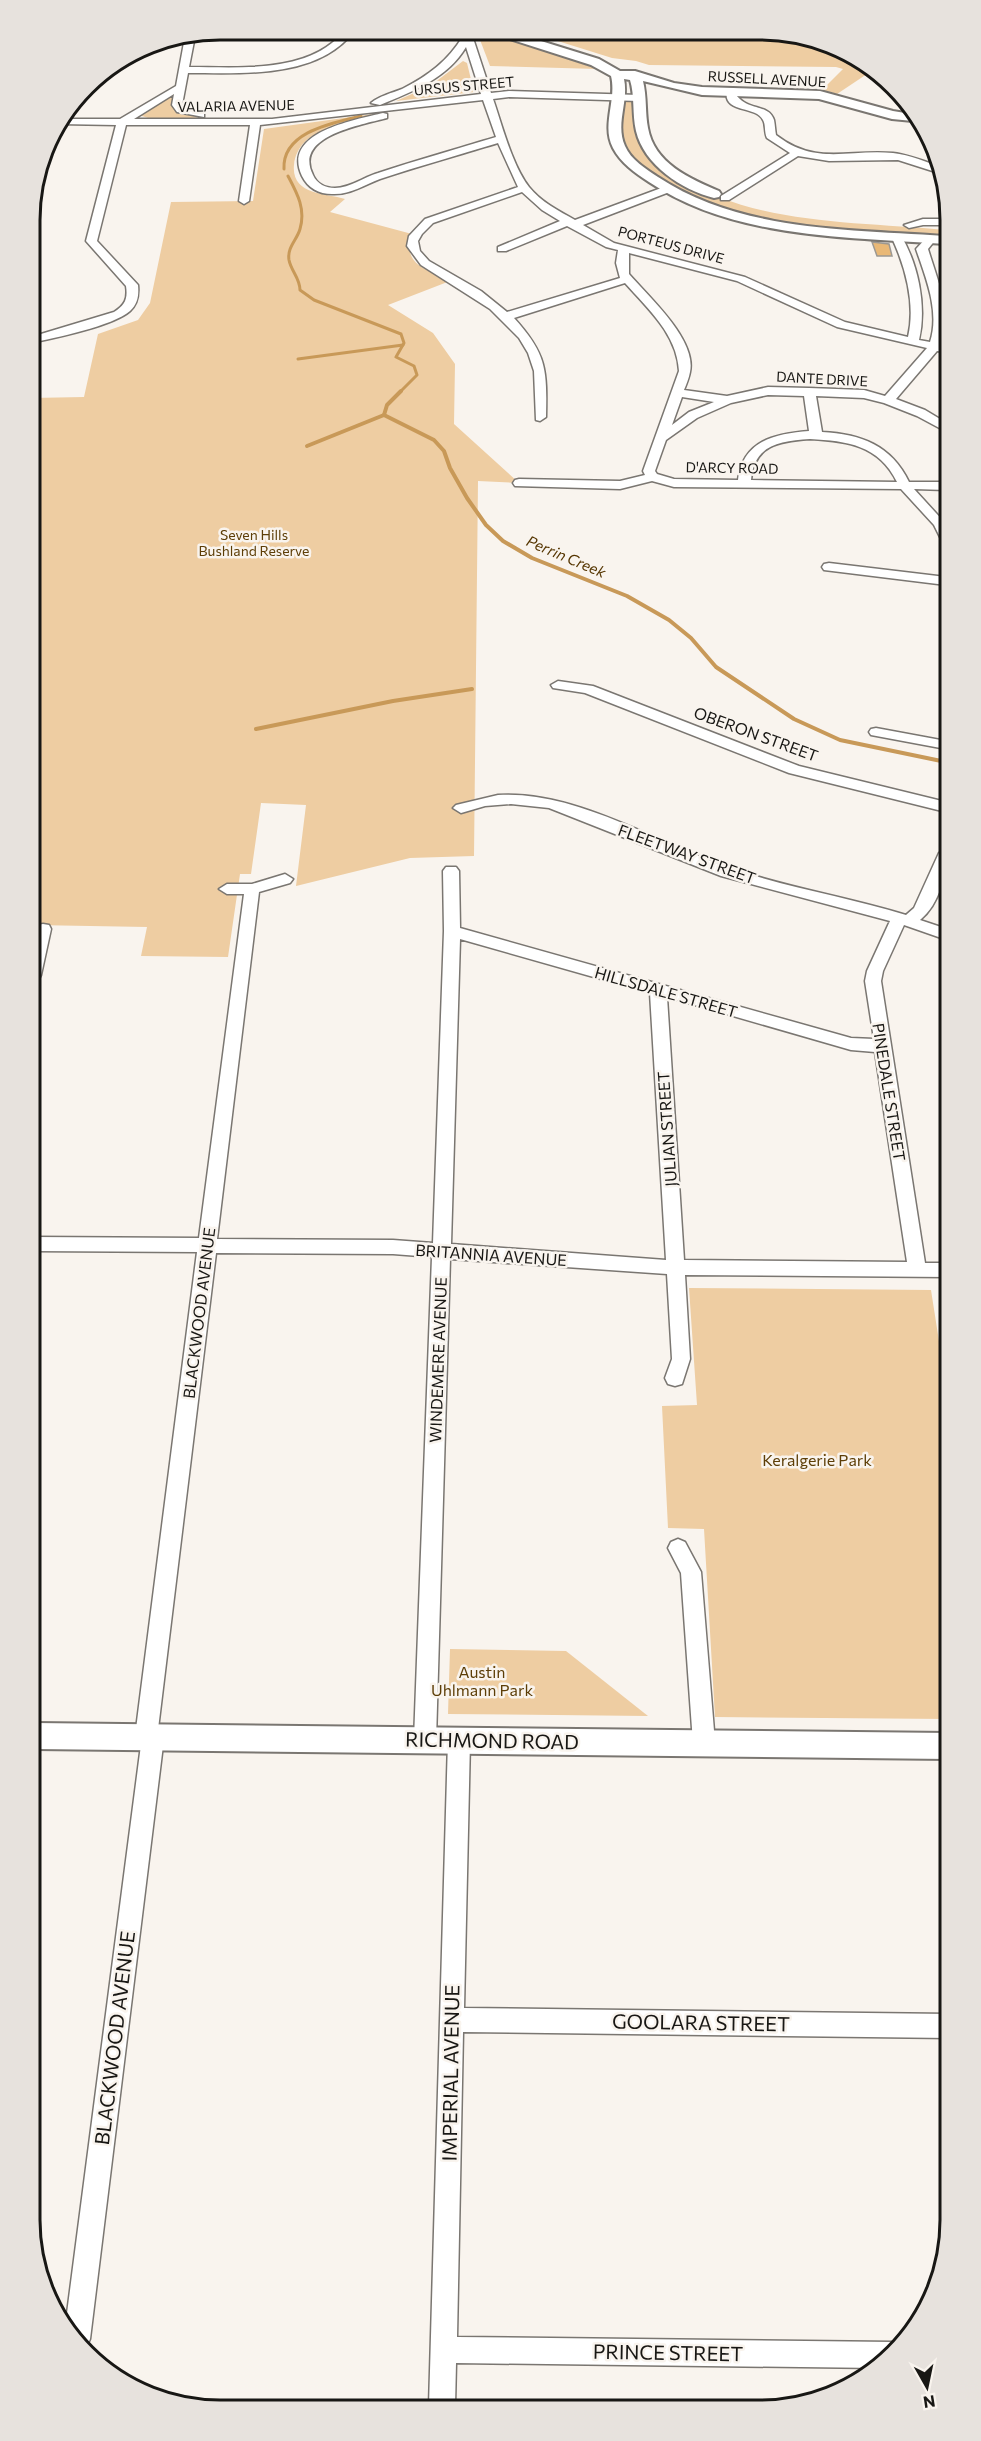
<svg xmlns="http://www.w3.org/2000/svg" width="981" height="2441" font-family="Commissioner,sans-serif">
<style>
.green{fill:#eecda2}
.lines{fill:none;stroke-linecap:round;stroke-linejoin:round}
.stream-far1{stroke:#c89958;stroke-width:3}
.stream{stroke:#c89958;stroke-width:4}
.building{fill:#e9b876;stroke:#9c9892;stroke-width:1.5}
.minor-casing{stroke:#7a7671;stroke-width:3}
.major-casing{stroke:#7a7671;stroke-width:4}
.minor{fill:#fff;fill-rule:evenodd}
.major{fill:#fff;fill-rule:evenodd}
.labels{text-anchor:middle;stroke-width:5;stroke-linejoin:round;paint-order:stroke}
.far-street-label{font-size:14px;fill:#181714;stroke:#f9f4ee}
.far-park-label{font-size:14px;fill:#5d3e07;stroke:#f9f4ee}
.far-water-label{font-size:15px;font-style:italic;fill:#553500;stroke:#f9f4ee}
.street-label{font-size:16px;fill:#181714;stroke:#f9f4ee}
.park-label{font-size:16px;fill:#5d3e07;stroke:#f9f4ee}
.near-street-label{font-size:20px;fill:#181714;stroke:#f9f4ee}
.rim{fill:none;stroke:#181714;stroke-width:3}
</style>
<rect width="100%" height="100%" fill="#f9f4ee"/>
<!-- green -->
<g class="green">
<path d="M477,32h9l112,37 -108,-3z"/>
<path d="M529,32l268,2 80,39 -13,3 -27,18 -15,-4 21,-21 -7,-2 -187,-2 -13,-4 -24,-3z"/>
<path d="M463,61l4,2 7,29 -78,9 34,-15z"/>
<path d="M174,94l2,16 21,7 -1,2 -48,-1 -9,-3z"/>
<path d="M621,101h14l10,49c22,14 51,38 74,47 67,27 154,26 226,33v9l-152,-13 -52,-10 -63,-23 -49,-37 -12,-25z"/>
<path d="M373,114c-27,14 -74,11 -79,51 -3,30 31,28 51,34l-15,13 82,22c-10,32 14,34 38,47l-62,24 45,28 22,31 -1,60 65,59 -41,-2 -4,375 -64,2 -114,28 10,-81 -45,-2 -10,71h-11l-12,83 -87,-1 6,-29 -114,-2 -2,-527 53,-1 14,-63 40,-14 12,-17 21,-101 82,-1 11,-72z"/>
<path d="M689,1288l242,2 17,109 1,320 -234,-2 -11,-188 -36,-1 -6,-122 35,-1z"/>
<path d="M450,1649l116,2 82,65 -200,-2z"/>
</g>
<g class="lines">
<!-- stream-far1 -->
<g class="stream-far1">
<path d="M284,169c-2,-37 48,-46 77,-53"/>
<path d="M288,176c9,17 18,33 12,53 -3,11 -13,18 -11,31 2,11 11,18 11,30l14,10 87,34 3,9 -8,14 18,9 3,9 -17,17"/>
<path d="M298,359l105,-14"/>
</g>
<!-- stream -->
<g class="stream">
<path d="M401,391l-14,14 -3,10 50,25 10,11 6,17 17,30 19,27 17,16 29,17 95,38 42,24 22,18 25,29 78,52 46,21 106,22"/>
<path d="M307,446l77,-31"/>
<path d="M256,729l137,-28 79,-12"/>
</g>
</g>
<!-- building -->
<path class="building" d="M872,242l17,2 3,12h-15z"/>
<g class="lines">
<defs>
<g id="minor">
<path d="M344,31h10c-36,48 -112,42 -166,42l-6,32 3,3 19,5v4l-27,-5 -5,-7 2,-11 -40,25h138l209,-25 -15,-47c-18,31 -54,45 -86,58l-9,-2c8,-7 21,-10 31,-14 26,-13 46,-28 61,-53v-4h8l20,61 18,-2 130,4 5,3 -5,3 -130,-4 -16,2c9,26 19,66 36,88 12,15 30,24 46,33l89,-33h8v4l-89,34 31,18 131,34 100,45 63,15c8,-33 -3,-72 -17,-101l1,-2h8c18,29 27,72 19,106l11,2c10,-30 -4,-64 -14,-93l11,-12h8l1,2 -8,10c9,30 25,65 13,96l4,1v6l-8,-1 -41,48 29,11 20,12v9l-28,-15 -33,-13 -20,-5 -48,-2 6,36c39,2 69,13 87,50h36l1,8 -32,-1 32,35v16l-5,-1 -7,-14 -33,-36 -227,-2 -22,-6 -32,8 -105,-3 -2,-3 2,-3 4,-1 101,2 25,-6 -2,-4 36,-100c-2,-37 -31,-62 -54,-88l-111,35c33,36 33,52 32,99l-6,4 -4,-1 -2,-49 -6,-18 -9,-15 -29,-29 -69,-44 -14,-19 2,-10 16,-17 93,-32 -20,-44c-39,12 -79,23 -118,36 -16,6 -30,16 -48,15 -13,0 -24,-6 -30,-18 -21,-44 53,-56 81,-63l4,1v4c-26,7 -94,18 -74,57 4,9 13,13 22,13 15,0 29,-11 43,-15 39,-13 79,-24 118,-36l-13,-37 -223,25 -11,76 -5,3 -5,-3 11,-76h-124l-29,116 41,44c1,10 0,19 -8,26 -17,15 -76,27 -99,32v-6l83,-25c11,-7 14,-13 12,-26l-40,-45 30,-116 -57,-1 4,-5h57l56,-33 9,-49 10,-1 -6,31c50,0 121,7 155,-36zM522,192l20,18 18,11 -62,26v4h8l61,-25 39,21 12,3 -2,13 4,15 -113,34 -26,-21 -52,-30 -9,-10 -2,-10 4,-7 11,-11zM629,253l108,28 100,46 90,21 -42,48 -21,-6 -55,-2 -41,-1 -41,9 -43,-6c2,-5 5,-12 6,-18 7,-32 -41,-75 -61,-98zM768,395l36,1 5,35c-34,3 -66,9 -71,49l-64,-1 -17,-5 -2,-3 11,-31 31,-22 34,-15zM682,397l32,5 -25,10 -17,13zM810,439c37,2 69,6 87,43l-146,-2c3,-35 28,-39 59,-41z"/>
<path d="M727,90h6c12,23 35,12 41,30 1,5 1,10 2,15 40,31 71,14 117,18 17,2 34,9 50,15l2,7 -47,-15 -69,1 -31,-5 -69,44h-8v-4l69,-43 -23,-15c-3,-6 -1,-13 -4,-18 -7,-15 -41,-6 -36,-30z"/>
<path d="M923,219h22v6h-22l-14,3 -5,-3z"/>
<path d="M829,563l117,14v8l-122,-15 -2,-3 2,-3z"/>
<path d="M558,681l35,5 206,80 147,36v10l-157,-39 -204,-80 -32,-5 -2,-3z"/>
<path d="M876,728l70,13v8l-75,-14 -2,-3 2,-3z"/>
<path d="M498,795c77,-5 160,48 232,73 58,20 118,29 176,47l8,-7 25,-55 8,-5c0,24 -7,56 -27,72l27,9v11l-43,-15 -21,46 -2,10 44,282h23v14l-263,-2 5,84 -8,25 -7,2 -7,-2 -3,-6 7,-19 -5,-85 -217,-15 -14,481 -3,7 -8,3 -8,-3 -3,-7 18,-483 -39,-3 -177,-1 -58,476 6,8 -74,602 -4,9 -3,2 -17,-29 75,-576 -6,-8 62,-485 -164,-1v-14l166,1 45,-344h-17l-8,-5 8,-5h25l33,-10 8,5 -3,4 -31,9 -42,347 176,1 40,3 11,-312 -1,-60 3,-4h10l3,4 1,57 391,110 23,1 -9,-58 2,-10 23,-50 -169,-45 -172,-68 -38,-4 -26,2 -24,7 -8,-5 3,-3zM460,939l190,54 16,267 -215,-16zM667,997l184,53 24,2 32,210 -223,-2z"/>
<path d="M43,924l6,1 2,4 -10,46 -2,4 -6,2v-41l4,-15z"/>
<path d="M678,1539l7,3 16,30 14,171 -3,7 -8,3 -8,-3 -3,-7 -12,-170 -13,-25 3,-6z"/>
<path d="M459,1731l8,3 3,7 -6,267 486,6v24l-487,-6 -6,305 436,5 9,4 -23,22 -423,-5 -1,43h-26l19,-665 3,-7z"/>
</g>
<g id="major">
<path d="M495,32h17l87,27 21,12h15l39,12 28,4 118,4 73,20 24,4 6,7 -31,-3 -73,-20 -117,-4 -59,-14c4,16 2,32 5,47 6,35 42,51 71,63l2,3 -2,3 -5,1c-32,-8 -70,-33 -78,-67 -4,-17 -1,-35 -6,-51l-6,-1c5,22 -9,45 1,67 6,14 21,23 33,31 83,55 191,52 287,59v8c-99,-7 -211,-5 -296,-62 -14,-9 -28,-19 -36,-34 -12,-23 4,-48 -2,-72l-20,-11 -94,-30z"/>
<path d="M35,1723l914,10v26l-914,-10z"/>
</g>
</defs>
<!-- minor casing -->
<use href="#minor" class="minor-casing"/>
<!-- major casing -->
<use href="#major" class="major-casing"/>
<!-- minor -->
<use href="#minor" class="minor"/>
<!-- major -->
<use href="#major" class="major"/>
</g>
<g class="labels">
<!-- far-street labels -->
<g class="far-street-label">
<text transform="translate(767 79) rotate(3)" y="5">RUSSELL AVENUE</text>
<text transform="translate(464 86) rotate(-5)" y="5">URSUS STREET</text>
<text transform="translate(236 106) rotate(-1)" y="5">VALARIA AVENUE</text>
<text transform="translate(671 245) rotate(15)" y="5">PORTEUS DRIVE</text>
<text transform="translate(822 379) rotate(3)" y="5">DANTE DRIVE</text>
<text transform="translate(732 468) rotate(1)" y="5">D'ARCY ROAD</text>
</g>
<!-- far-park labels -->
<g class="far-park-label">
<text x="254" y="540">Seven Hills<tspan x="254" dy="16">Bushland Reserve</tspan></text>
</g>
<!-- far-water labels -->
<g class="far-water-label">
<text transform="translate(566 557) rotate(23)" y="5">Perrin Creek</text>
</g>
<!-- street labels -->
<g class="street-label">
<text transform="translate(756 734) rotate(20)" y="6">OBERON STREET</text>
<text transform="translate(687 854) rotate(20)" y="6">FLEETWAY STREET</text>
<text transform="translate(666 992) rotate(16)" y="6">HILLSDALE STREET</text>
<text transform="translate(889 1092) rotate(81)" y="6">PINEDALE STREET</text>
<text transform="translate(667 1129) rotate(-94)" y="6">JULIAN STREET</text>
<text transform="translate(491 1255) rotate(4)" y="6">BRITANNIA AVENUE</text>
<text transform="translate(199 1313) rotate(-83)" y="6">BLACKWOOD AVENUE</text>
<text transform="translate(438 1360) rotate(-88)" y="6">WINDEMERE AVENUE</text>
</g>
<!-- park labels -->
<g class="park-label">
<text x="817" y="1466">Keralgerie Park</text>
<text x="482" y="1678">Austin<tspan x="482" dy="18">Uhlmann Park</tspan></text>
</g>
<!-- near-street labels -->
<g class="near-street-label">
<text transform="translate(492 1741) rotate(1)" y="7">RICHMOND ROAD</text>
<text transform="translate(701 2023) rotate(1)" y="7">GOOLARA STREET</text>
<text transform="translate(115 2038) rotate(-83)" y="7">BLACKWOOD AVENUE</text>
<text transform="translate(451 2073) rotate(-89)" y="7">IMPERIAL AVENUE</text>
<text transform="translate(668 2353) rotate(1)" y="7">PRINCE STREET</text>
</g>
</g>
<!-- crop -->
<path d="M0 0H981V2441H0ZM220 40H760A180 180 0 0 1 940 220V2220A180 180 0 0 1 760 2400H220A180 180 0 0 1 40 2220V220A180 180 0 0 1 220 40Z" fill="#e7e2dd" fill-rule="evenodd"/>
<path class="rim" d="M220 40H760A180 180 0 0 1 940 220V2220A180 180 0 0 1 760 2400H220A180 180 0 0 1 40 2220V220A180 180 0 0 1 220 40Z"/>
<!-- north arrow -->
<g transform="translate(927 2387) rotate(171)" stroke="#f9f4ee" stroke-width="4.5" paint-order="stroke">
<path d="M0-4.5L10 22L0 15L-10 22Z" fill="#181714"/>
<text y="-9" font-size="16" font-weight="bold" text-anchor="middle" fill="#181714">N</text>
</g>
</svg>
